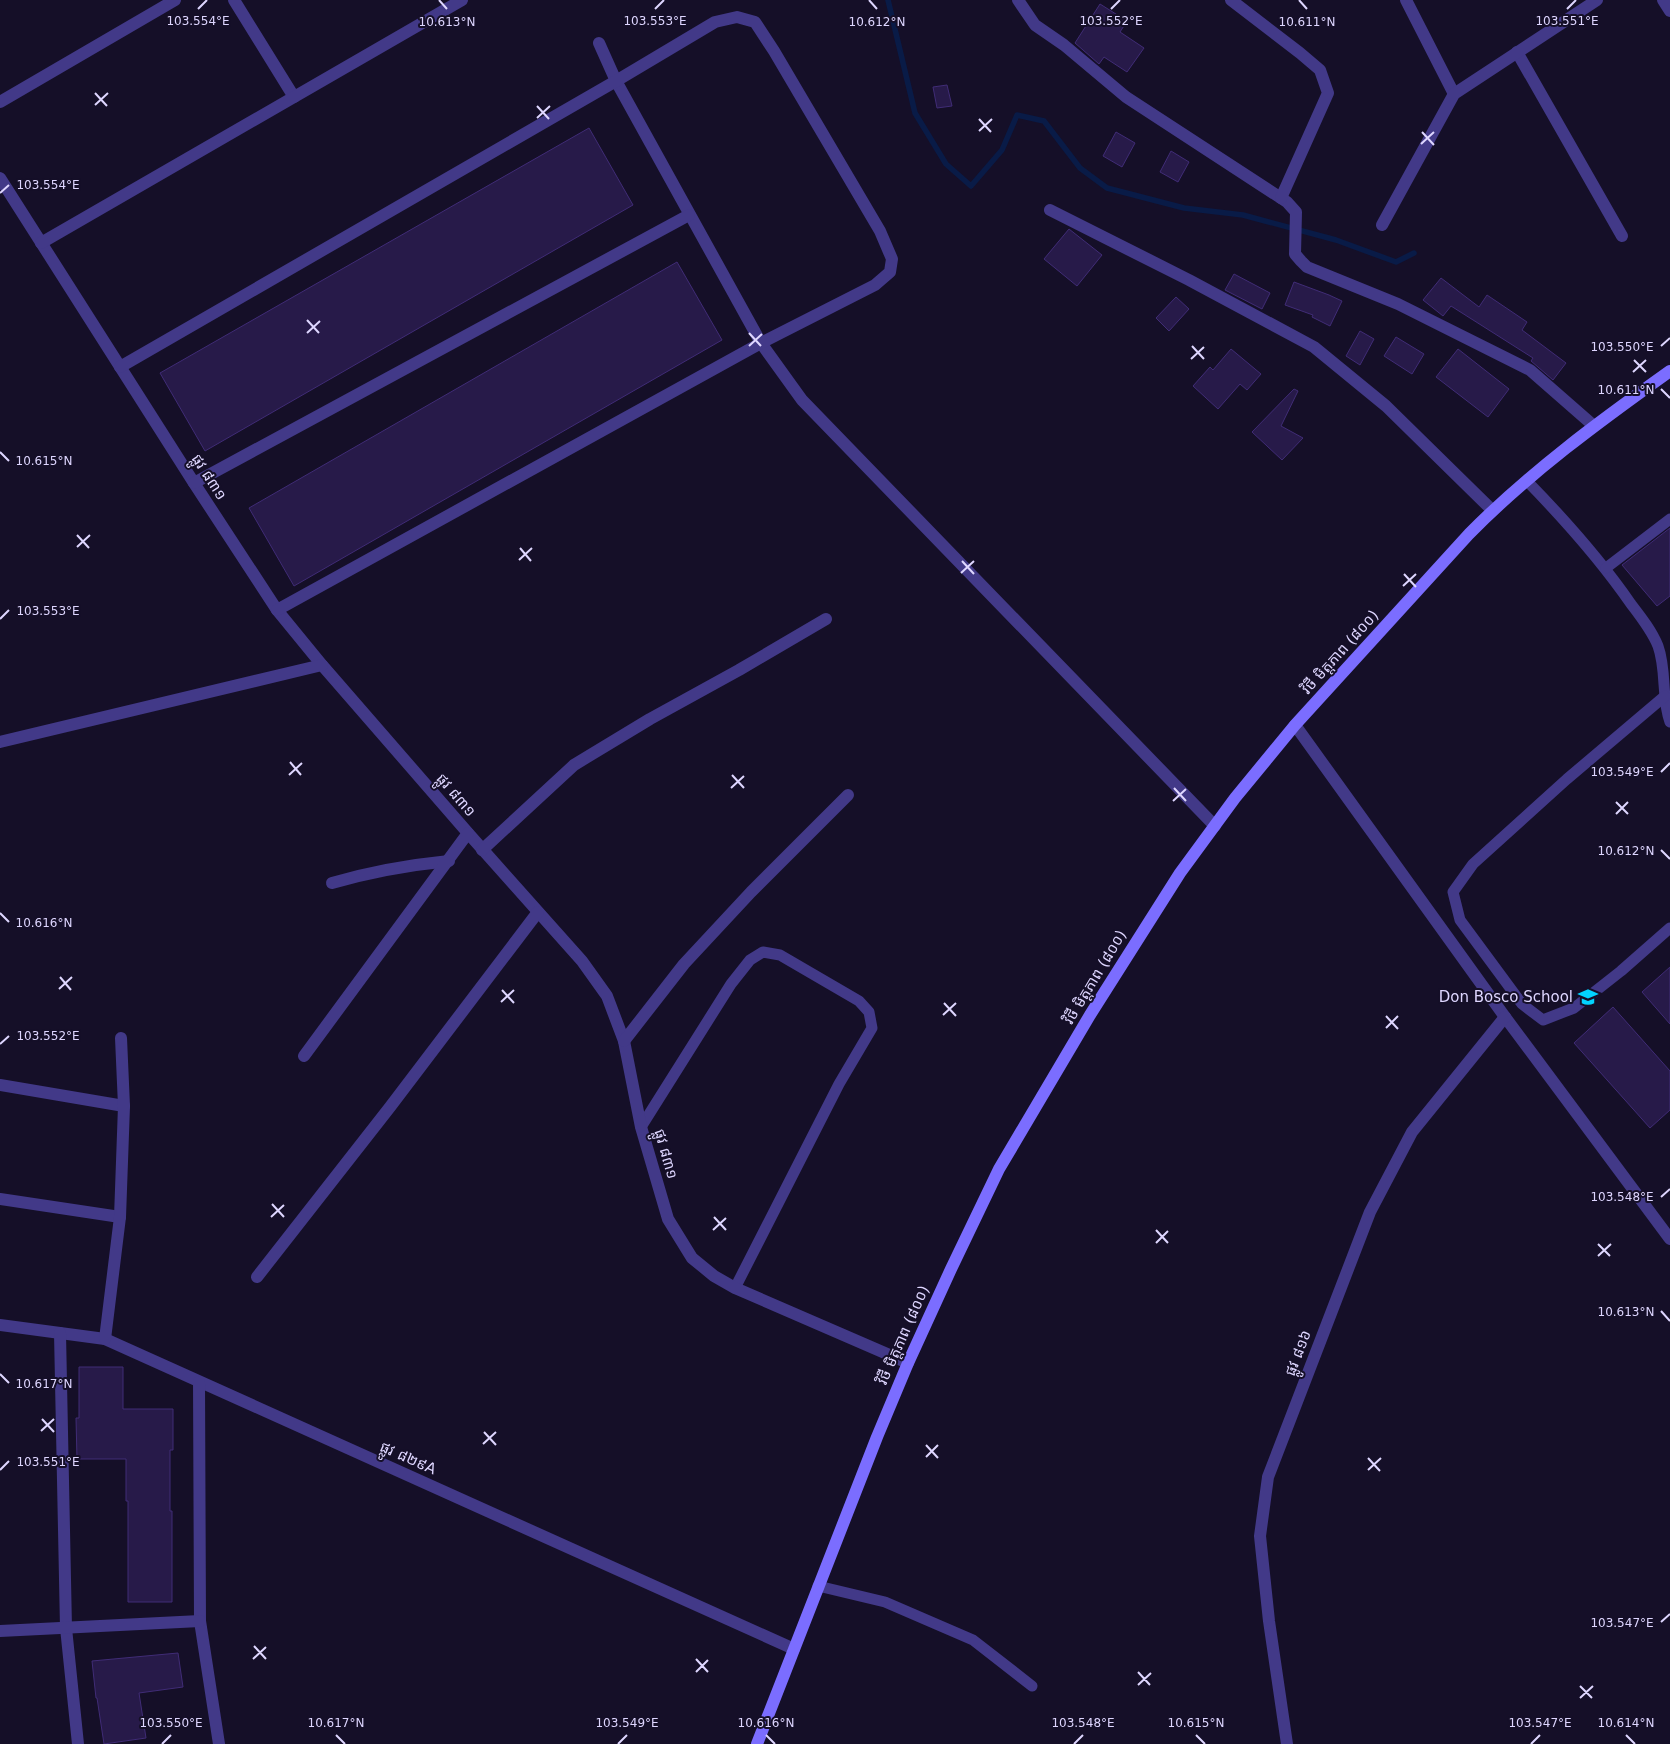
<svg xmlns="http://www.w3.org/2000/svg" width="1670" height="1744" font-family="'DejaVu Sans','Noto Sans Khmer',sans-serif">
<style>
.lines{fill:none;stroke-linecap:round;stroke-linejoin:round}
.stream{stroke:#091b47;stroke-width:5.5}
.building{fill:#271a49;stroke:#402c76}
.lane{stroke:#423988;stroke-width:11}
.street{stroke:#423988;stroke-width:12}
.secondary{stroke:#7b6dff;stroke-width:12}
.ticks{fill:none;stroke:#ded6ff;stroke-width:2}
.labels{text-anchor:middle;stroke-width:4;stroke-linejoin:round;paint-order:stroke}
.street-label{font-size:15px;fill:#ded6ff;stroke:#150f28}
.poi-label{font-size:15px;fill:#ded6ff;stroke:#150f28;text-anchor:end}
.ticks-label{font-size:12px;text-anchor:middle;fill:#ded6ff;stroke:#150f28;stroke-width:4;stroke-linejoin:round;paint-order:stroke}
</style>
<rect width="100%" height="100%" fill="#150f28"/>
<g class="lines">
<!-- stream -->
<path class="stream" d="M888,0l27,113 31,51 25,22 31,-36 15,-35 27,6 36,47 27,20 77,20 59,7 93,25 60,22 18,-9"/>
</g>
<!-- building -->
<g class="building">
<path d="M1100,4l27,17 -7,11 24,16 -17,24 -23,-15 -5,7 -24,-21z"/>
<path d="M947,85l5,21 -15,2 -4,-21z"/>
<path d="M589,128l44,77 -428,246 -45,-78z"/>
<path d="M1116,132l19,11 -13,24 -19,-11z"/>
<path d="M1171,151l18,11 -11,20 -18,-10z"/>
<path d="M1069,229l33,26 -25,31 -33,-27z"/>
<path d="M677,262l45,78 -428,246 -45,-78z"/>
<path d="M1234,274l36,19 -8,16 -37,-19z"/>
<path d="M1441,278l38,29 8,-12 40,27 -5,8 44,33 -13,17 -22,-19 2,-3 -82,-52 -8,10 -20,-16z"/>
<path d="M1294,282l35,13 13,6 -12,25 -18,-9 1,-2 -28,-10z"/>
<path d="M1176,297l13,12 -20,22 -13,-13z"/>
<path d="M1360,331l14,8 -14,26 -14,-9z"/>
<path d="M1396,337l28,17 -12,20 -28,-18z"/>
<path d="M1231,349l30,25 -14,16 -7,-6 -22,25 -25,-23 17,-19 3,3z"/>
<path d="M1458,349l51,40 -21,28 -52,-40z"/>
<path d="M1294,389l4,2 -17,35 22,12 -21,22 -30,-28z"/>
<path d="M1670,528v68l-13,10 -35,-41z"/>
<path d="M1670,967v57l-28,-32z"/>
<path d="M1613,1007l57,64v39l-20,18 -76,-85z"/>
<path d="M79,1367h44v42h50v41h-3v61h2v91h-44v-101h-2v-42h-49l-1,-41h3z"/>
<path d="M178,1653l5,34 -44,6 7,45 -42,6 -7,-46h-1l-4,-37z"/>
</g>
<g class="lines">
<!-- lane -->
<g class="lane">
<path d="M1527,481c38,39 73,78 104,123 10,13 21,27 27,42 9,25 3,52 12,76"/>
<path d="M1606,568l64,-49"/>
<path d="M1665,696l-98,83 -94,85 -20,28 7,28 62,84 21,16 31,-12 47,-37 49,-43"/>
<path d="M641,1127l90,-143 19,-24 13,-8 17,3 79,46 10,11 3,16 -33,56 -104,204"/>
<path d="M818,1586l67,16 88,38 59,46"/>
</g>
<!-- street -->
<g class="street">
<path d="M234,0l60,97"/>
<path d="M1018,0l17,25 29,20 62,52 161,105 9,10 -1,42 6,7 6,6 91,37 132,66 64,56"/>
<path d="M1231,0l69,53 20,17 8,23 -47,105"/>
<path d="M1406,0l48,94"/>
<path d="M1663,0l7,11"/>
<path d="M599,43l17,38 145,262 41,57 413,426"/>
<path d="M1517,52l105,184"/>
<path d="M0,102l175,-102"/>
<path d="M0,178l194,305 83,127 45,55 146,168 114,128 25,35 17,45 17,86 27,92 24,39 22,18 21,12 173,75"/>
<path d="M1050,210l139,70 125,67 72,59 106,104"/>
<path d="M1382,225l72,-131 143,-94"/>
<path d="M41,243l421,-243"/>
<path d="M120,367l496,-286 99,-59 22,-5 18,5 19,29 106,180 12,28 -2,13 -15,13 -114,58 -484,267"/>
<path d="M194,483l495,-268"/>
<path d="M1295,725l210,292 165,222"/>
<path d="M0,742l322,-77"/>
<path d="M482,850l92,-85 76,-46 89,-49 87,-51"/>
<path d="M332,883c38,-11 77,-18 117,-22"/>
<path d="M624,1041l60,-77 67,-72 97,-97"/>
<path d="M304,1056l164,-223"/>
<path d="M0,1085l124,21"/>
<path d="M0,1199l120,18"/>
<path d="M257,1277l133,-170 148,-195"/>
<path d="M0,1325l105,14 689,310"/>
<path d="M60,1333l6,295 12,116"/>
<path d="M105,1339l15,-122 4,-111 -3,-68"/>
<path d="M199,1382l1,239 19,123"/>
<path d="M0,1631l200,-10"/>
<path d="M1287,1744l-18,-123 -9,-85 8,-59 102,-265 42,-80 93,-115"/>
</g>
<!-- secondary -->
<path class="secondary" d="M757,1744l120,-307 31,-74 43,-94 48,-100 91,-154 90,-142 55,-75 60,-73 174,-191c60,-61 131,-113 201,-163"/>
</g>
<!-- ticks -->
<path class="ticks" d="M439,0l8,9M869,0l8,9M1299,0l8,9M198,9l9,-9M655,9l9,-9M1111,9l9,-9M1567,9l9,-9M95,93l12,13M95,105l13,-12M537,106l12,13M537,118l13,-12M979,119l12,13M979,131l13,-12M1422,132l12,13M1421,144l13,-12M0,193l9,-8M307,320l12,13M307,333l13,-12M749,333l12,13M749,346l13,-12M1192,346l12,13M1661,346l9,-8M1191,359l13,-12M1634,360l12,12M1633,372l13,-12M1661,389l9,9M0,452l9,9M77,535l12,13M77,547l13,-12M520,548l11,13M519,560l13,-12M962,561l12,13M961,573l13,-12M1404,574l12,13M1403,586l13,-12M0,619l9,-9M290,762l11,13M1661,772l9,-9M289,775l13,-12M732,775l12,13M731,788l13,-12M1174,788l12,13M1173,801l13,-12M1616,802l12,12M1616,814l12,-12M1661,850l9,9M0,913l9,9M60,977l11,13M59,989l13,-12M502,990l12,13M501,1002l13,-12M944,1003l12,13M943,1015l13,-12M1386,1016l12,13M1386,1028l12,-12M0,1044l9,-8M1661,1197l9,-8M272,1204l12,13M271,1217l13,-12M714,1217l12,13M713,1230l13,-12M1156,1230l12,13M1156,1243l12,-12M1598,1244l12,12M1598,1256l13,-12M1661,1311l9,10M0,1374l9,9M42,1419l12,13M41,1431l13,-12M484,1432l12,13M483,1444l13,-12M926,1445l12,13M926,1457l12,-12M1368,1458l12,13M0,1470l9,-9M1368,1470l13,-12M1661,1622l9,-8M254,1646l12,13M253,1659l13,-12M696,1659l12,13M696,1672l12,-12M1138,1672l12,13M1138,1685l13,-12M1580,1686l12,12M1580,1698l13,-12M336,1735l9,9M766,1735l9,9M1196,1735l9,9M1626,1735l9,9M162,1744l9,-9M618,1744l9,-9M1074,1744l9,-9M1531,1744l9,-9"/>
<!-- icons -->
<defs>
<symbol id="school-bare" viewBox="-9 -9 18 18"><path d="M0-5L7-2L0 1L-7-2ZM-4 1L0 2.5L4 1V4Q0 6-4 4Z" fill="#02d3ff" stroke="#150f28" stroke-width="2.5" paint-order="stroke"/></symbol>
</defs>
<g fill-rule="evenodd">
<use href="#school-bare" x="1574" y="983" width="28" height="28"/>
</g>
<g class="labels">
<!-- street labels -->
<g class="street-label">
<text transform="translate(209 477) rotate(57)" y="5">ផ្លូវ ៨៣១</text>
<text transform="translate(1340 652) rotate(-48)" y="5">វិថី មិត្តភាព (៨០០)</text>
<text transform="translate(456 795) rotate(49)" y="5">ផ្លូវ ៨៣១</text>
<text transform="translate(1095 977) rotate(-59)" y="5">វិថី មិត្តភាព (៨០០)</text>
<text transform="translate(666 1154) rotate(74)" y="5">ផ្លូវ ៨៣១</text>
<text transform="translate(903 1335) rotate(-66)" y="5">វិថី មិត្តភាព (៨០០)</text>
<text transform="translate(1298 1353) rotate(-69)" y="5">ផ្លូវ ៨១៦</text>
<text transform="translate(408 1458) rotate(24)" y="5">ផ្លូវ ៨២៩A</text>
</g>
<!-- poi labels -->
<g class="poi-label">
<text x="1573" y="1002">Don Bosco School</text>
</g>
</g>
<g class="ticks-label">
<text x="198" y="25">103.554°E</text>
<text x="655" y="25">103.553°E</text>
<text x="1111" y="25">103.552°E</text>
<text x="1567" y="25">103.551°E</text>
<text x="447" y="26">10.613°N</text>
<text x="877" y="26">10.612°N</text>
<text x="1307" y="26">10.611°N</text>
<text x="48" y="189">103.554°E</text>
<text x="1622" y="351">103.550°E</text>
<text x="1626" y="394">10.611°N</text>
<text x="44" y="465">10.615°N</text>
<text x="48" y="615">103.553°E</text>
<text x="1622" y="776">103.549°E</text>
<text x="1626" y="855">10.612°N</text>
<text x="44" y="927">10.616°N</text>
<text x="48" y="1040">103.552°E</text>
<text x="1622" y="1201">103.548°E</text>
<text x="1626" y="1316">10.613°N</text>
<text x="44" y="1388">10.617°N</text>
<text x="48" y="1466">103.551°E</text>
<text x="1622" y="1627">103.547°E</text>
<text x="336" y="1727">10.617°N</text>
<text x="766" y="1727">10.616°N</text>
<text x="1196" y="1727">10.615°N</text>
<text x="1626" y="1727">10.614°N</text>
<text x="171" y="1727">103.550°E</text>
<text x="627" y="1727">103.549°E</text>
<text x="1083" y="1727">103.548°E</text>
<text x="1540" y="1727">103.547°E</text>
</g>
</svg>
